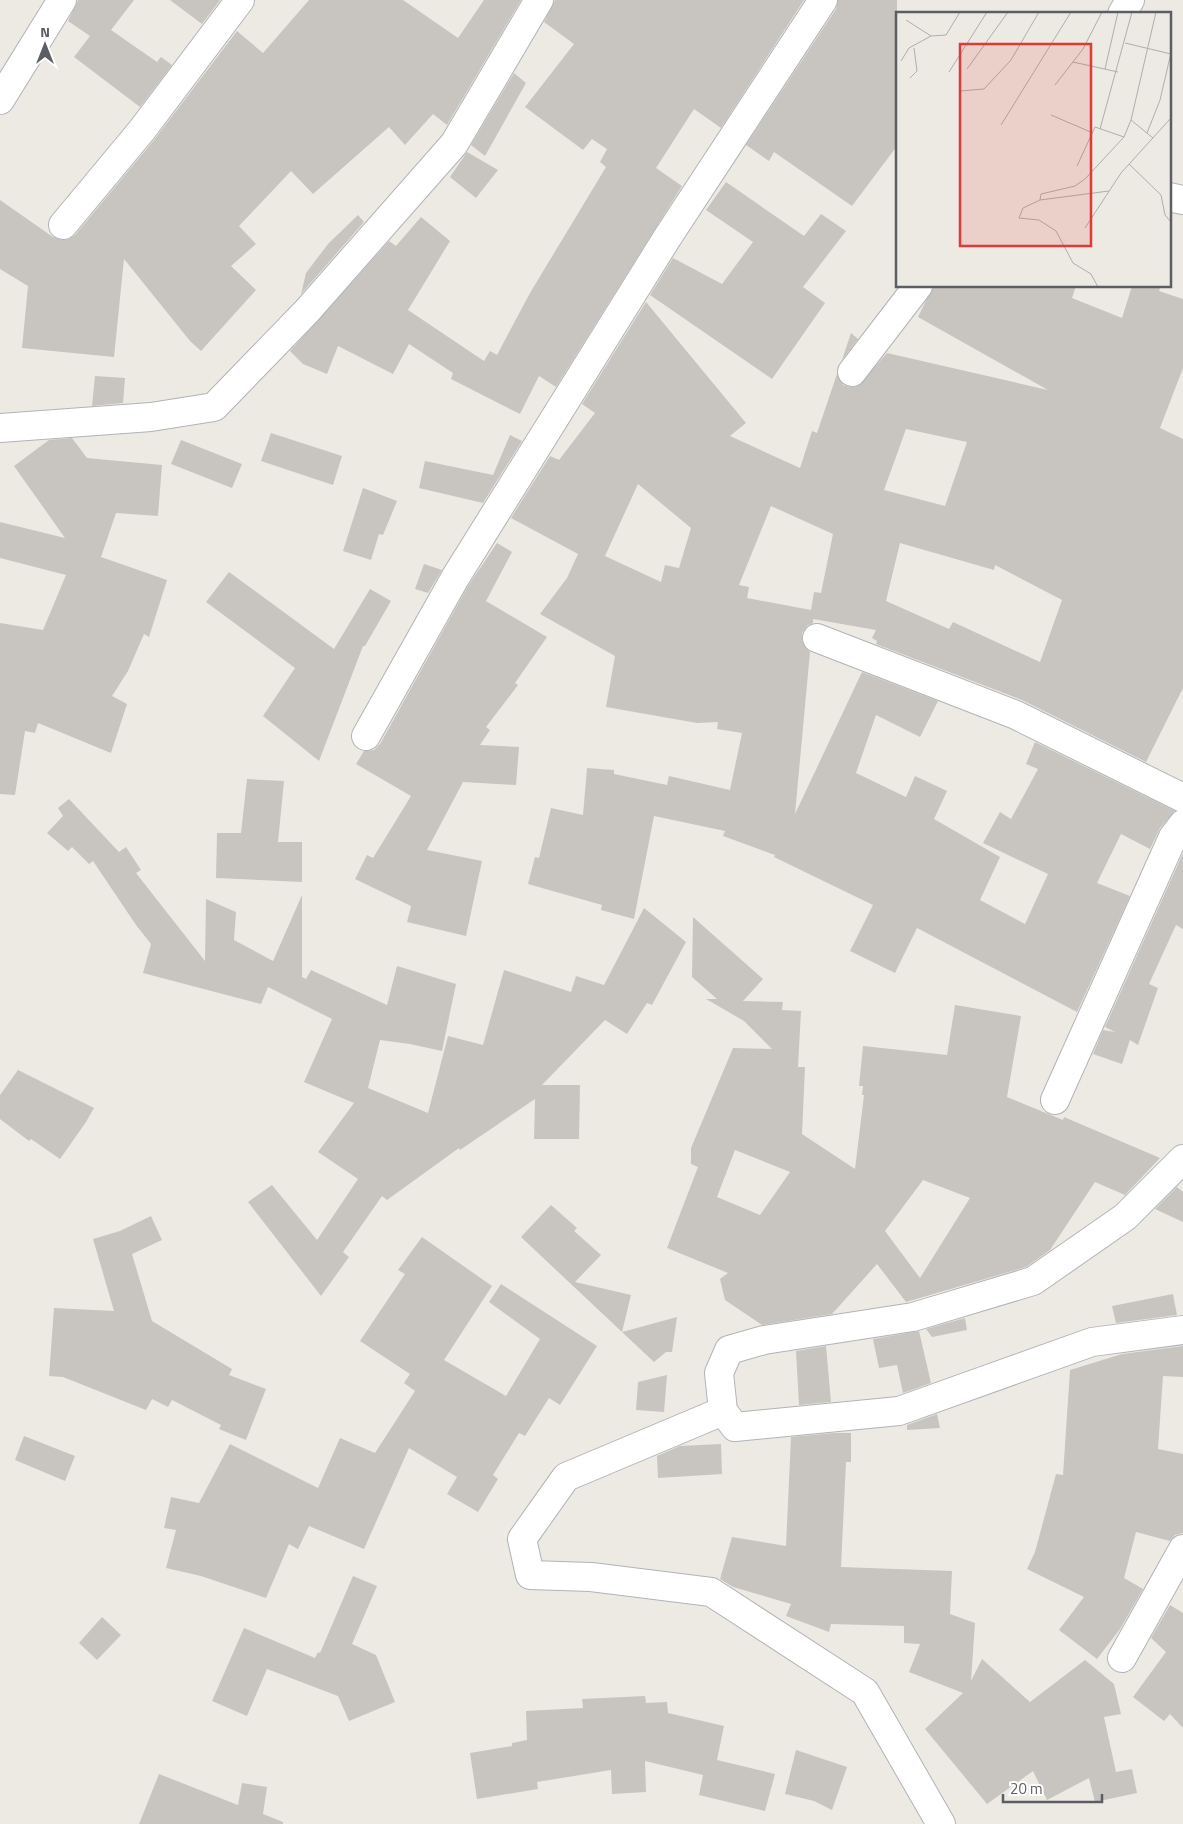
<svg xmlns="http://www.w3.org/2000/svg" width="1183" height="1824" font-family="'Titillium Web',sans-serif">
<style>
.building{fill:#c8c5c0;fill-rule:evenodd}
.lines{fill:none;stroke-linecap:round;stroke-linejoin:round}
.minor-casing{stroke:#b0b4b7;stroke-width:30}
.minor{stroke:#fff;stroke-width:28}
.inset-road{fill:none;stroke:#afaeac;stroke-width:1}
.view{fill:#de3a38;fill-opacity:0.15;stroke:#de3a38;stroke-width:2.5}
.inset-edge{fill:none;stroke:#5b5f63;stroke-width:2.5}
</style>
<rect width="100%" height="100%" fill="#edeae3"/>
<!-- building -->
<g class="building">
<path d="M78,0h56l-23,30 46,32 4,-5 11,8 -32,42 -66,-50 16,-21 -22,-15z"/>
<path d="M170,0h50l-18,24z"/>
<path d="M309,0h94l55,38 26,-38h37l-74,125 -14,-11 -28,31 -16,-18 -76,67 -22,-23 -52,55 17,18 -25,22 25,24 -55,61 -11,-10 -66,-82 -10,98 -92,-9 6,-62 -28,-17v-69l53,37 8,3 8,-1 6,-4 79,-95 83,-109 26,22z"/>
<path d="M555,0h249l-83,128 -27,-19 -38,59 26,18 -126,201 -17,-11 -19,38 -69,-35 2,-6 -44,-29 -16,30 -55,-28 -11,28 -24,-10 -13,-13 99,-110 7,5 25,-29 29,24 -42,69 76,51 6,-10 7,4 33,-62 76,-126 -6,-5 7,-13 -15,-10 -9,11 -58,-43 49,-63 -30,-22z"/>
<path d="M838,0h59v146l-45,60 -78,-54 -5,9 -23,-16 90,-136z"/>
<path d="M514,73l12,10 -41,73 -14,-11z"/>
<path d="M467,152l31,18 -22,28 -26,-21z"/>
<path d="M726,182l78,54 17,-22 25,17 -43,56 22,16 -53,76 -122,-84 23,-37 49,26 31,-42 -47,-32z"/>
<path d="M358,215l6,7 -63,72 5,-21 22,-29z"/>
<path d="M933,286h143l-4,12 50,20 10,-32h29l-2,5 24,8v69l-23,60 23,11v249l-37,74 -124,-62 -146,-56 1,-3 -5,-3 4,-8 -63,-11v4l-6,3 -5,7v8l8,11 -15,162 67,-142 76,29 -18,36 -44,-22 -20,58 50,24 9,-21 32,15 -13,28 66,38 -20,43 45,24 23,-50 -65,-31 17,-31 11,7 27,-50 -12,-5 9,-22 140,69 -15,17 -10,21 -29,-15 -24,49 33,13 -53,116 -160,-84 -22,45 -45,-22 23,-46 -99,-48 1,-2 -52,-19 2,-5 -71,-15 -20,103 -33,-9 1,-5 -74,-21 7,-27 4,1 12,-50 32,7 4,-47 27,2v4l53,11 2,-9 61,14 12,-57 -25,-4 1,-7 -21,1 -91,-16 9,-51 -75,-42 27,-36 11,-24 -67,-36 39,-62 9,4 36,-47 -13,-9 64,-102 100,121 -16,13 70,32 12,-37 5,2 20,-59 6,11 7,2 8,-1 29,-33 161,37 -130,-73zM906,429l61,13 -22,64 -61,-16zM638,484l53,44 -12,40 -14,-3 -4,17 -56,-26zM771,506l62,28 -12,59 -7,-1 -3,18 -64,-12 2,-11 -10,-2zM900,543l94,27 1,-5 67,35 -22,62 -87,-40 -4,7 -63,-28z"/>
<path d="M851,333l7,6 -16,21z"/>
<path d="M95,376l30,2 -2,25 -31,3z"/>
<path d="M271,433l71,23 -9,29 -72,-24z"/>
<path d="M510,435l12,6 -39,62 -64,-15 6,-27 68,14z"/>
<path d="M72,438l15,20 75,7 -4,51 -42,-3 -15,44 66,23 -18,57 -5,-3 -16,37 -16,25 15,8 -16,49 -73,-30 -3,10 -10,-2 -10,64 -15,-1v-171l43,7 23,-55 -66,-17v-36l65,16 -51,-72 35,-26z"/>
<path d="M181,440l61,24 -10,24 -61,-24z"/>
<path d="M363,488l34,13 -14,34 -4,-1 -8,26 -28,-9z"/>
<path d="M497,543l15,9 -26,49 61,36 -32,46 3,2 -32,42 4,3 -10,15 39,2 -3,38 -53,-3 -36,68 55,11 -16,75 -59,-14 4,-16 -56,-27 12,-24 6,3 38,-62 -55,-32 8,-13 10,-1 6,-6 88,-158z"/>
<path d="M424,564l18,6 -14,23 -13,-4z"/>
<path d="M229,572l105,77 36,-60 21,12 -26,45h-2l-44,115 -56,-45 32,-48 -89,-66z"/>
<path d="M247,779l37,2 -6,61h24v40l-86,-4 1,-45h24z"/>
<path d="M69,799l50,53 7,-5 15,23 -5,3 69,88 1,-62 30,13 -2,28 39,21 29,-66v82l4,2 5,-9 76,35 10,-39 59,18 -14,67 -32,-7 -30,-4 -12,48 60,25 20,-77 35,9 21,-75 67,22 5,-16 28,9 40,-77 42,34 -34,63 -5,-2 -20,31 -22,-14 -63,65h38l-1,54h-45l1,-40 -75,51 -1,-2 -72,52 -5,-4 -39,56 6,5 -28,39 -73,-94 24,-17 45,55 41,-61 -40,-27 36,-49 -50,-21 28,-63 -64,-32 -7,17 -118,-31 8,-29 -15,-19 -43,-64 -4,3 -17,-17 -4,4 -21,-18 16,-17 -5,-8z"/>
<path d="M1183,853v76l-7,-4 -27,59 9,4 -20,57 -8,-5 -8,24 -29,-10 10,-24 12,2 -10,-5z"/>
<path d="M693,917l70,62 -20,22 40,1 -1,8 19,1 -3,56h7l-3,67 53,35 9,-74h-2l1,-9h-4l4,-40 84,9 8,-50 66,11 -14,81 56,23 1,-3 96,41 -35,37 -30,-13 -45,68 -24,17 -120,35 -29,-38 -45,50 -70,11 -37,-25 -5,-21 8,-6 -61,-25 31,-81 -7,-3v-16l42,-100 39,1 -28,-28 -38,-22h11l-25,-22zM735,1150l55,22 -30,43 -43,-18zM923,1180l47,18 -50,80 -35,-47z"/>
<path d="M18,1070l76,38 -8,14 -26,37 -29,-20 -2,2 -29,-22v-24z"/>
<path d="M1177,1187l6,5v30l-28,-13z"/>
<path d="M551,1205l26,23 -3,3 27,24 -26,27 56,13 -9,37 -101,-95z"/>
<path d="M151,1216l11,24 -30,14 20,67 80,48 -3,6 37,14 -20,51 -27,-11 2,-4 -49,-25 -4,7 -16,-8 -6,11 -83,-33 -14,-1 5,-68 60,3 -21,-72 27,-8z"/>
<path d="M422,1237l70,49 -48,74 62,36 34,-57 -51,-37 12,-18 96,62 -37,59 -11,-7 -24,38 -6,-3 -26,42 5,4 -20,33 -31,-18 10,-17 -48,-29 -45,101 -55,-23 -11,23 -9,-5 -23,54 -65,-22 -35,-8 10,-38 -12,-2 7,-31 28,6 31,-59 88,44 22,-50 35,15 40,-62 -11,-8 6,-9 -50,-33 45,-67 -7,-4z"/>
<path d="M1173,1294l4,21 -61,8 -4,-17z"/>
<path d="M677,1317l-5,35h-6l-12,10 -32,-30z"/>
<path d="M965,1318l2,12 -35,7 -6,-8z"/>
<path d="M919,1331l12,52 -28,10 -6,-28 -18,3 -6,-29z"/>
<path d="M826,1346l5,56 -32,3 -3,-54z"/>
<path d="M1183,1346v31l-20,-1 -5,73 25,5v79l-8,2 -5,6 -34,-9 -12,46 19,11 -23,40 -23,30 -38,-29 25,-33 -57,-28 8,-17 21,-78 7,1 7,-105 52,-16z"/>
<path d="M667,1375l-3,37 -28,-2 2,-28z"/>
<path d="M937,1414l3,14 -33,2v-5z"/>
<path d="M834,1433h17v29h-5l-5,105 111,4 -2,43 25,9 -4,58 11,-22 48,43 55,-42 29,24 7,30 -17,3 12,55 16,-3 5,24 -42,9 -6,-24 -42,22 -14,-29 -46,33 -62,-75 38,-36 -54,-21 11,-28 -16,-1v-17l-73,-2 -2,8 -43,-16 5,-12 -58,-17 -13,-8 12,-42 54,9 5,-109z"/>
<path d="M24,1436l51,20 -10,25 -50,-21z"/>
<path d="M721,1444l1,30 -64,4 -1,-22 23,-10z"/>
<path d="M353,1576l24,10 -25,58 24,11 19,47 -46,19 -11,-25 -71,-27 -20,47 -35,-15 32,-73 71,30 3,-6 2,1z"/>
<path d="M1170,1605l13,8v115l-13,-14 -6,7 -31,-24 33,-45 -15,-14z"/>
<path d="M102,1617l19,18 -24,25 -18,-17z"/>
<path d="M645,1696l1,7 21,-1 1,11 56,13 -7,34 58,14 -10,37 -66,-16 4,-20 -58,-14 1,31 -34,2 -1,-24 -74,12 1,7 -61,10 -7,-46 42,-7v-3l15,-3 -1,-29 57,-3 -1,-9z"/>
<path d="M796,1750l51,17 -15,43 -18,-9 -29,-7z"/>
<path d="M159,1774l79,31 4,-22 25,4 -4,27 20,8v2h-144z"/>
</g>
<g class="lines">
<defs>
<g id="minor">
<path d="M1122,14l8,-14"/>
<path d="M0,100l62,-100"/>
<path d="M1169,197l14,3"/>
<path d="M63,225l79,-95 98,-130"/>
<path d="M852,372l66,-86"/>
<path d="M0,428l151,-11 63,-10 93,-96 147,-167 85,-144"/>
<path d="M817,638l199,77 167,83"/>
<path d="M366,736l89,-158 212,-340 156,-238"/>
<path d="M1055,1100l118,-263 10,-13"/>
<path d="M1183,1159l-58,58 -92,64 -120,36 -149,23 -35,10 -10,23 4,38 12,16 164,-16 193,-69 91,-12"/>
<path d="M723,1411l-157,66 -44,62 8,36 61,2 120,15 154,100 76,132"/>
<path d="M1122,1658l61,-109"/>
</g>
</defs>
<!-- minor casing -->
<use href="#minor" class="minor-casing"/>
<!-- minor -->
<use href="#minor" class="minor"/>
</g>
<!-- overview -->
<g transform="translate(896 12)">
<rect width="275" height="275" fill="#edeae3"/>
<path class="inset-road" d="M10,8l25,16M229,31l46,11M5,49l8,-13 22,-12 15,-1 14,-23M177,50l45,10M71,57l41,-57M209,57l13,-57M53,60l38,-60M14,66l7,-7 -3,-23M159,73l28,-36 19,-37M64,79l24,-2 27,-29 28,-48M155,103l42,18M235,108l22,18M105,113l70,-113M204,117l32,-117M251,121l13,-33 11,-47M233,152l32,31 4,20 6,7M181,154l18,-39 29,10M213,179l-69,9 1,-6 34,-8 10,-7 39,-42 7,-17 25,-108M144,188l-17,8 -4,10 20,2 17,11 17,32 18,11 7,13M189,216l36,-55 50,-55"/>
<path class="view" d="M64,32h131v202h-131z"/>
<rect width="275" height="275" class="inset-edge"/>
</g>
<!-- north arrow -->
<g transform="translate(45 45)" stroke="#ffffff" stroke-width="4" paint-order="stroke">
<path d="M0-4L9 19L0 12L-9 19Z" fill="#5b5f63"/>
<text y="-8" font-size="14" font-weight="bold" text-anchor="middle" fill="#5b5f63">N</text>
</g>
<!-- scale -->
<path d="M1003 1794v8h99v-8" fill="none" stroke="#5b5f63" stroke-width="2.5"/>
<text x="1010" y="1794" font-size="15" fill="#5b5f63" stroke="#ffffff" stroke-width="4" paint-order="stroke">20 m</text>
</svg>
